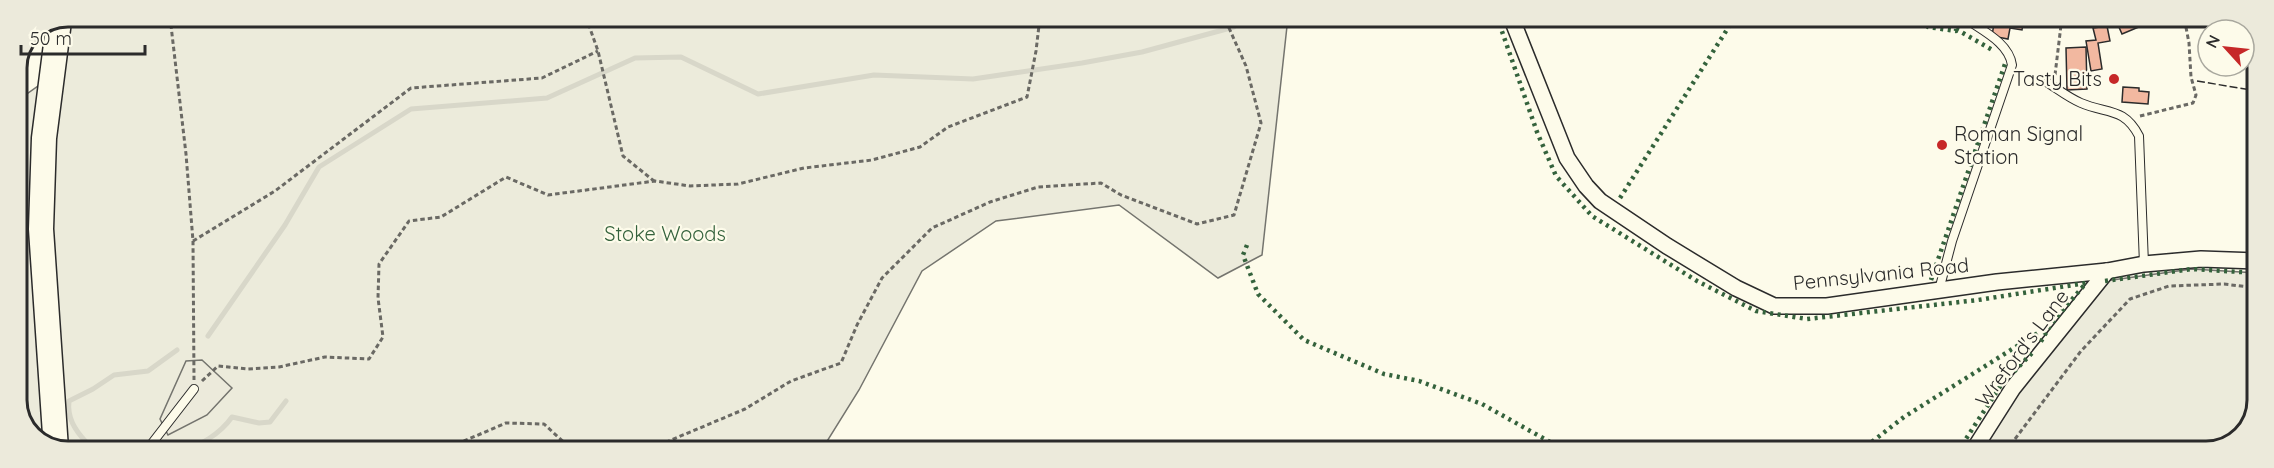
<svg xmlns="http://www.w3.org/2000/svg" width="2274" height="468" font-family="Quicksand,sans-serif">
<style>
.green{fill:#ecebdb;stroke:#74746e;stroke-width:1.5}
.parking{fill:#eceadb;stroke:#74746e;stroke-width:1.5}
.lines{fill:none;stroke-linecap:round;stroke-linejoin:round}
.stream{stroke:#d8d7c9;stroke-width:5}
.building{fill:#f2b8a0;stroke:#2b2b2b;stroke-width:1.5}
.lane-casing{stroke:#2b2b2b;stroke-width:10}
.street-casing{stroke:#2b2b2b;stroke-width:18}
.primary-casing{stroke:#2b2b2b;stroke-width:27}
.path{stroke:#6a6964;stroke-width:3;stroke-dasharray:4.5 3;stroke-linecap:butt}
.lane{stroke:#fdfbea;stroke-width:8}
.street{stroke:#fdfbea;stroke-width:15}
.primary{stroke:#fdfbea;stroke-width:24}
.hedge{stroke:#34623c;stroke-width:4.5;stroke-dasharray:3 4.5;stroke-linecap:butt}
.fence{stroke:#2b2b2b;stroke-width:1.5;stroke-dasharray:8 3;stroke-linecap:butt}
.poi-dot{fill:#c62828;stroke:#fdfbea;stroke-width:2}
.labels{text-anchor:middle;stroke-width:4.5;stroke-linejoin:round;paint-order:stroke}
.poi-label{font-size:20px;fill:#2b2b2b;stroke:#fdfbea;text-anchor:end}
.park-label{font-size:20px;fill:#34623c;stroke:#fdfbea}
.street-label{font-size:20px;fill:#2b2b2b;stroke:#fdfbea}
.rim{fill:none;stroke:#2b2b2b;stroke-width:3}
</style>
<rect width="100%" height="100%" fill="#fdfbea"/>
<!-- green -->
<g class="green">
<path d="M68,17h1220l-26,238 -44,23 -99,-73 -123,16 -74,50 -63,119 -38,61h-288l-11,-5 -36,5h-427l-29,-17 -13,-28v-305l35,-25z"/>
<path d="M2192,269l65,4v136l-17,30 -34,12h-227l41,-65 85,-105z"/>
</g>
<!-- parking -->
<path class="parking" d="M202,360l30,28 -25,27 -39,20 -8,-16 26,-58z"/>
<g class="lines">
<!-- stream -->
<g class="stream">
<path d="M208,336l77,-111 34,-58 92,-58 136,-11 88,-40 46,-1 77,37 116,-19 99,4 109,-16 60,-11 92,-25"/>
<path d="M82,451l4,-9c-11,-12 -19,-24 -17,-41l24,-12 21,-14 34,-4 29,-21"/>
<path d="M93,451l10,-3 7,3"/>
<path d="M180,451c20,-5 40,-17 52,-34l27,6 11,-1 16,-21"/>
</g>
</g>
<!-- building -->
<g class="building">
<path d="M1995,17h29l-2,13 -12,-2 -2,11 -16,-3z"/>
<path d="M2117,17h20l4,9 -19,8 -7,-16z"/>
<path d="M2107,26l3,15 -12,2 4,26 -11,2 -5,-30 10,-1 -3,-12z"/>
<path d="M2086,47l1,42 -20,1 -1,-42z"/>
<path d="M2123,87l16,1v3l10,1 -1,12 -26,-2z"/>
</g>
<g class="lines">
<defs>
<g id="lane">
<path d="M2048,83c11,7 21,15 33,20 26,11 43,4 58,33l5,128"/>
<path d="M1939,290l13,-49 60,-176c-3,-22 -29,-34 -46,-46"/>
<path d="M146,451l48,-62"/>
</g>
<g id="street">
<path d="M1511,17l56,141 19,28 14,15 67,45 69,42 38,18h53l170,-24 110,-11 37,-7 57,-5 56,2"/>
<path d="M1973,451l40,-63 94,-117"/>
</g>
<path id="primary" d="M56,449l-15,-220 3,-91 15,-117"/>
</defs>
<!-- lane casing -->
<use href="#lane" class="lane-casing"/>
<!-- street casing -->
<use href="#street" class="street-casing"/>
<!-- primary casing -->
<use href="#primary" class="primary-casing"/>
<!-- path -->
<g class="path">
<path d="M170,17l16,137 7,87 1,139"/>
<path d="M586,17l12,34 25,105 31,25"/>
<path d="M2055,75l7,-58"/>
<path d="M2140,116l53,-13 3,-8 -5,-18 -2,-34 -5,-26"/>
<path d="M193,241l82,-50 136,-103 131,-10 56,-27"/>
<path d="M202,381l16,-15 30,3 31,-2 46,-10 44,2 14,-22 -5,-39 1,-34 30,-43 32,-4 65,-40 42,18 107,-14 35,5 48,-2 66,-16 68,-8 48,-13 28,-20 79,-30 9,-46 4,-34"/>
<path d="M412,451l52,-10 42,-18 38,1 25,23 12,4"/>
<path d="M645,451l100,-42 46,-28 50,-18 16,-38 25,-47 50,-50 58,-26 48,-15 63,-4 20,12 76,29 37,-9 27,-92 -15,-57 -17,-38 -1,-11"/>
<path d="M2006,451l75,-100 49,-52 39,-13 55,-2 33,4"/>
</g>
<!-- lane -->
<use href="#lane" class="lane"/>
<!-- street -->
<use href="#street" class="street"/>
<!-- primary -->
<use href="#primary" class="primary"/>
<!-- hedge -->
<g class="hedge">
<path d="M1497,17l40,115 19,44 36,40 105,65 59,30 51,8 171,-19 108,-17 -35,41 -12,21"/>
<path d="M1929,17l-1,10 28,4 1,-14"/>
<path d="M2040,17l-1,5 12,-5"/>
<path d="M1956,29l38,22"/>
<path d="M1620,198l115,-181"/>
<path d="M1247,245l-4,10 15,39 46,46 80,34 35,7 63,23 68,38 25,9"/>
<path d="M1931,280l74,-216"/>
<path d="M2105,281l87,-12 65,4"/>
<path d="M1860,451l44,-34 145,-91"/>
<path d="M1958,451l43,-66 33,-34"/>
</g>
<!-- fence -->
<path class="fence" d="M2197,81l60,10"/>
</g>
<!-- markers -->
<g class="poi-dot">
<circle cx="2114" cy="79" r="6"/>
<circle cx="1942" cy="145" r="6"/>
</g>
<g class="labels">
<!-- poi labels -->
<g class="poi-label">
<text x="2102" y="86">Tasty Bits</text>
<text x="1954" y="141" text-anchor="start">Roman Signal<tspan x="1954" dy="23">Station</tspan></text>
</g>
<!-- park labels -->
<g class="park-label">
<text x="665" y="241">Stoke Woods</text>
</g>
<!-- street labels -->
<g class="street-label">
<text transform="translate(1881 274) rotate(-6)" y="7">Pennsylvania Road</text>
<text transform="translate(2022 348) rotate(-53)" y="7">Wreford's Lane</text>
</g>
</g>
<!-- crop -->
<path d="M0 0H2274V468H0ZM68 27H2206A41 41 0 0 1 2247 68V400A41 41 0 0 1 2206 441H68A41 41 0 0 1 27 400V68A41 41 0 0 1 68 27Z" fill="#eceadb" fill-rule="evenodd"/>
<path class="rim" d="M68 27H2206A41 41 0 0 1 2247 68V400A41 41 0 0 1 2206 441H68A41 41 0 0 1 27 400V68A41 41 0 0 1 68 27Z"/>
<!-- north arrow -->
<g transform="translate(2226 48) rotate(297)"><circle r="28" fill="#fdfbea" stroke="#a9a89e" stroke-width="1.5"/>
<path d="M0-4.5L10 22L0 15L-10 22Z" fill="#c62828"/>
<text y="-9" font-size="16" font-weight="bold" text-anchor="middle" fill="#2b2b2b">N</text>
</g>
<!-- scale -->
<path d="M21 45v9h124v-9" fill="none" stroke="#2b2b2b" stroke-width="3"/>
<text x="30" y="45" font-size="18" fill="#2b2b2b" stroke="#fdfbea" stroke-width="4.5" paint-order="stroke">50 m</text>
</svg>
